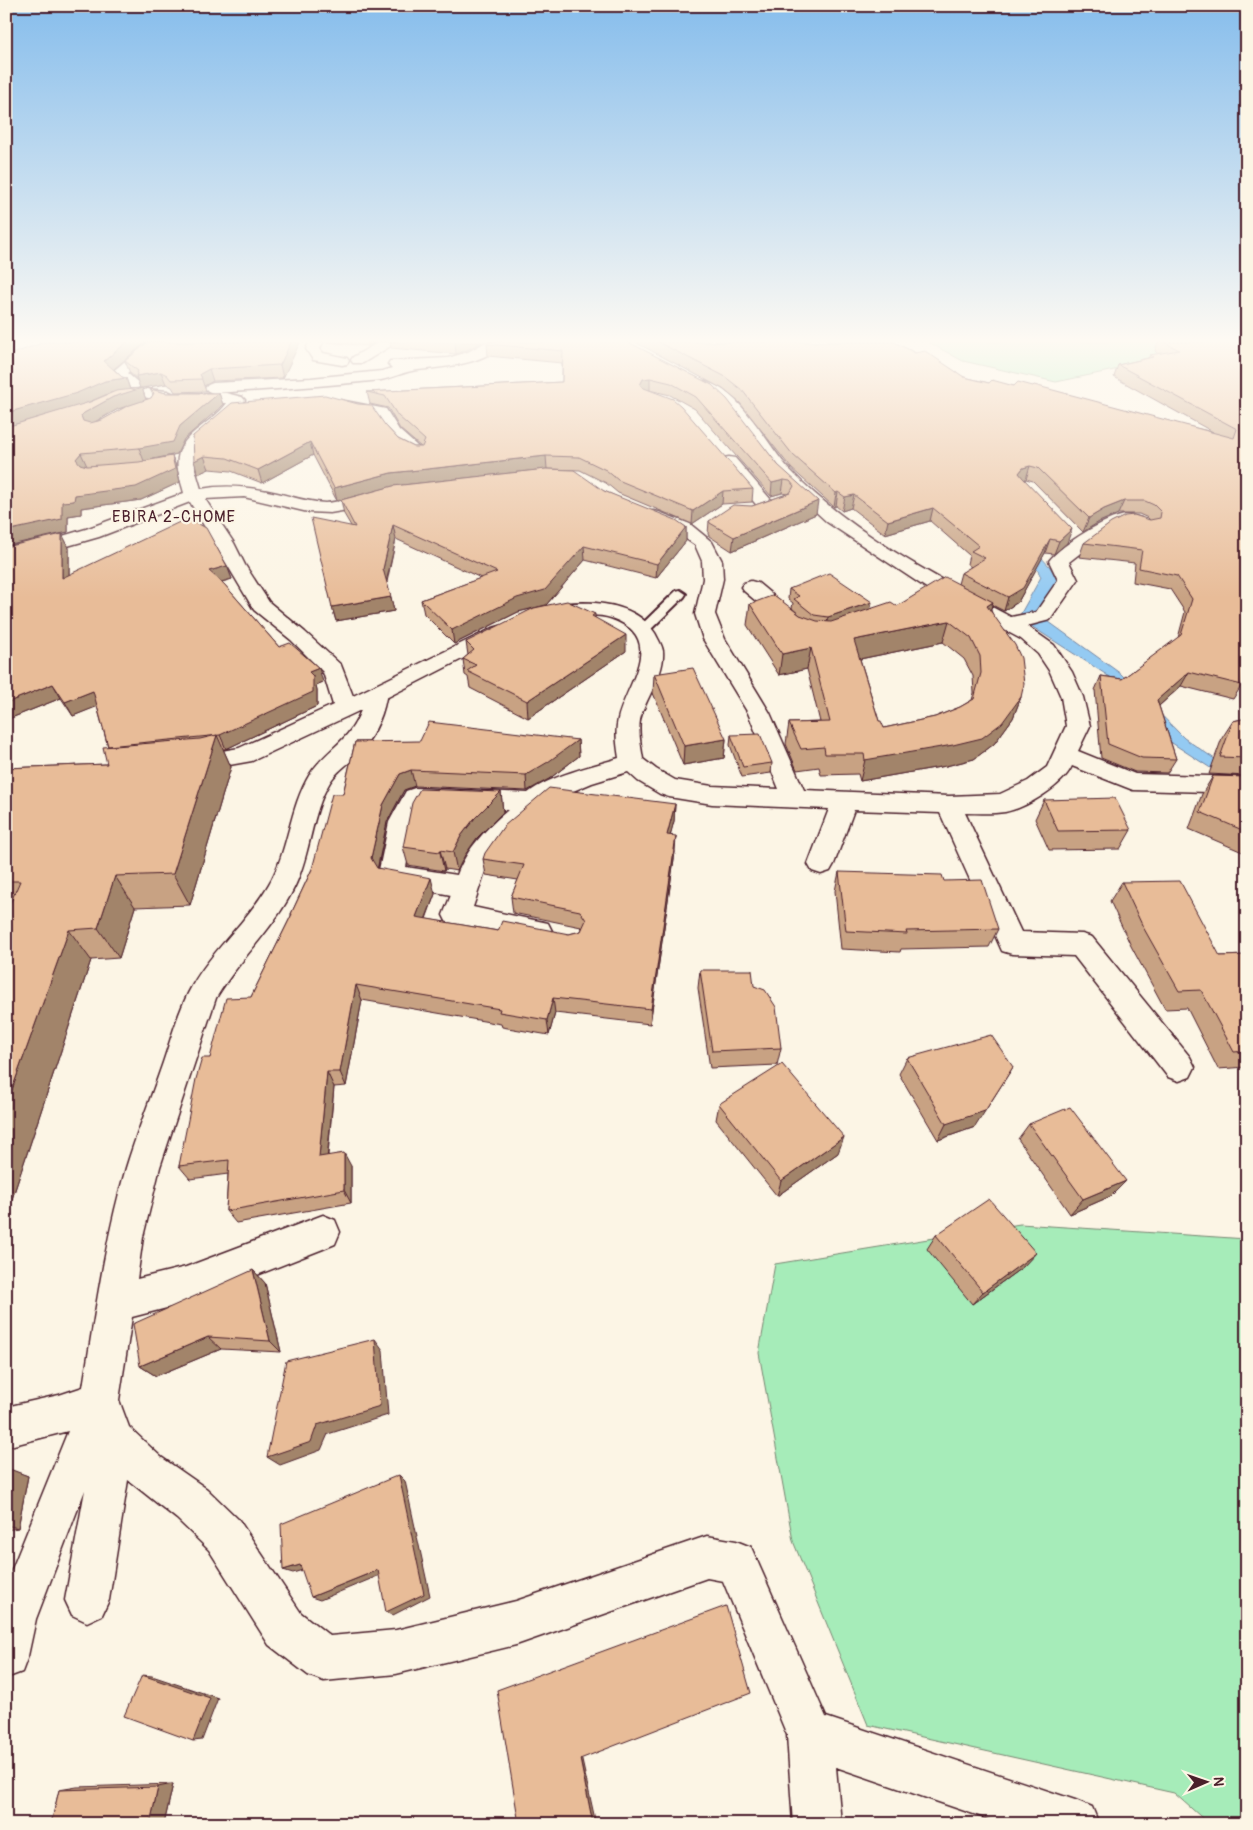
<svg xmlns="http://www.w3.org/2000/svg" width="1253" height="1830" font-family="Pangolin,sans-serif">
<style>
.green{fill:#a6ecb9;stroke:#788672}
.water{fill:#94caf2;stroke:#7686a2}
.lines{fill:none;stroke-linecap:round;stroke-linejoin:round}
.service-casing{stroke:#4a1f2b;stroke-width:4}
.minor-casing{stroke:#4a1f2b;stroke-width:3}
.service{fill:#fcf5e5;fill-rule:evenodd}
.minor{fill:#fcf5e5;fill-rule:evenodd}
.wall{fill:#c8a283;stroke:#4a1f2b;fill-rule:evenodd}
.shaded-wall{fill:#a2846a;stroke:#4a1f2b}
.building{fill:#e8bc98;stroke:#4a1f2b;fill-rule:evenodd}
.labels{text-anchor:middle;stroke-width:4.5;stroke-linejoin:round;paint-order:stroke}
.far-neighbourhood-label{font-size:16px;letter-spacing:1px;fill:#4a1f2b;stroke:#fcf5e5}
</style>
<rect width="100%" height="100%" fill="#fcf5e5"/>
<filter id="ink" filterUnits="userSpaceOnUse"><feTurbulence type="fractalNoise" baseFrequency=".02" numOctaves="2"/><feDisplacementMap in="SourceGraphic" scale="10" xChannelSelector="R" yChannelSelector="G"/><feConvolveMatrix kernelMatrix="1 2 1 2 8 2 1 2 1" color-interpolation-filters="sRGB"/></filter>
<g filter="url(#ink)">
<!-- green -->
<g class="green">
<path d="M928,342h267l-71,26 -68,14 -93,-21z"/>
<path d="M1020,1224l227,15v585h-38l-35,-31 -306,-68 -75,-184 -34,-188 16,-89z"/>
</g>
<!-- water -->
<path class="water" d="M782,342l247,202 21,23 7,12 -6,15 -12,18 10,10 72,52 63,64 63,43 -15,1 -60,-39 -62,-66 -82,-53 -8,-9 21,-38 -5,-10z"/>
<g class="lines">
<defs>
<path id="service" d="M680,590l6,4 -2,3 -37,36h-8l-2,-3 2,-3 37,-36z"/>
<g id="minor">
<path d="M148,342h16l-37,31 14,12 -3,3h-10l-17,-15z"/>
<path d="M309,342h14l-3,7 3,4 24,5 2,3 -2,3 -5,1 -29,-5 -7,-11z"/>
<path d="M379,342h18l-34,21h-10l-2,-3 2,-3z"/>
<path d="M486,342h17c-17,23 -60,25 -85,28 -13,1 -25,8 -37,10 -56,6 -112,10 -168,13l-5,-2 -3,-3 3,-3 5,-2 98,-5 71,-7 10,-3 -4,-4 2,-3 58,-3 20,-6z"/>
<path d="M704,381c38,10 61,62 86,89 58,61 147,108 221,147l25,-5 22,-32 -9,-19c12,-16 57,-44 77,-46 5,0 11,2 15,3l3,4 -3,4c-6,2 -13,-1 -19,1 -20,7 -37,23 -53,35l9,18 -28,40 -23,6 27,19 18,27 11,25 7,29 -12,25 57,23 112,3v16l-114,-3 -61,-24c-9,20 -46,42 -67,46 -13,2 -27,1 -40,1l56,119 61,2 10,3 98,120 5,10 -5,10 -11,4 -11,-4 -94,-121 -62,-2 -10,-3 -62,-138 -86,-3 -20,54 -4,7 -9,3 -9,-3 -4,-7 21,-55 -117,-5 -43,-7 -9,-3 -22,-13 -10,-9 -36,11 -40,17 -47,41 -19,27 -13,39 75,16 4,8 -4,8 -10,3 -91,-19 -4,-8 8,-20 -69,-13 -4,-7 11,-53 17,-31 9,-3 113,5c21,-17 65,-27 91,-35 -2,-13 -4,-26 -1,-39 8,-35 50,-81 -7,-101 -24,-8 -48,4 -69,-2l-3,-4 3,-4c36,-9 91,-10 113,25 3,6 7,12 8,18 2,24 -18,47 -23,69 -2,13 1,26 3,39l13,10 19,11 37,6 67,3 -31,-76 -45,-74 -8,-25 8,-35 -1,-18 -7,-16 -19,-13 -29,-12 -3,-4 3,-4 6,-1 6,1 31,12 22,18 10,19 1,18 -8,35 10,25 45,74 34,77 145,6 51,-2 28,-13 19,-14 19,-41 -5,-29 -11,-25 -12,-18 -17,-15 -93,-50 -101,-67 -49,-45 -51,-67 -31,-24 3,-3zM423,806l85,4c-21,18 -41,38 -51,65l-51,-8 9,-45z"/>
<path d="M147,389l20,2 7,3 52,-1 16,4 3,3 -13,19 -36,29 -1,21 6,20c26,-5 50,-2 76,4 16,4 32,9 48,10 19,0 44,-14 60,-10l3,4 -3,4 -20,6 -35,6 -22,-1 -64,-15 -39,2 29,44 11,22 24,37 36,30 36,33 12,31 140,-68 7,-2 7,2 3,4 -3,4 -121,62c-4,22 -15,43 -31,59 -8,8 -19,15 -25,25 -19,31 -19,71 -35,104 -20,42 -56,73 -79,112l-56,169 -17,70 -6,42 49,-12 137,-52 12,5 5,12 -5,12 -12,5 -137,54 -54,14 -13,83 10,27 32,30 46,32 32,31 62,93 29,23 66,-6 120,-29 191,-65 29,5 15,6 75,170 249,83 17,7 7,17h-96l-167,-57 5,57h-48l-6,-89 -64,-154 -16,-3 -191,67 -120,29 -72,7 -16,-6 -39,-30 -60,-95 -32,-31 -49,-39 -19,120 -7,15 -15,7 -15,-7 -7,-15 20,-110 -49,129 -8,37 -6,16 -16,6v-94l62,-153 -62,16v-40l53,-12 24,-8c12,-73 22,-148 43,-219 10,-33 23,-65 34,-97 10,-27 17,-59 32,-85 21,-37 56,-65 77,-102 20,-34 20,-76 41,-110 17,-26 39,-31 51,-64l-109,51 -62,11 -8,-2 -4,-6 4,-6 57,-10 94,-43 -10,-33 -32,-32 -37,-30 -64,-108 -91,35 -49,14 -44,9v-12l43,-8 37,-11 98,-36c-2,-8 -5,-16 -6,-23 -5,-36 32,-43 49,-67l-57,1 -8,-4 -20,-3 -3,-3 3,-3z"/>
<path d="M340,400l46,9 13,21 27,24 -2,4c-20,4 -41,-28 -50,-42l-40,-8 -2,-3 2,-3z"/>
<path d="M729,457l6,1 37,43 3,4 -3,4 -6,1 -6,-1 -37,-43 -2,-4 2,-4z"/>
<path d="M751,581l7,2 43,36 3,4 -3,4 -7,2 -7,-2 -43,-36 -3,-4 3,-4z"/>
</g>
</defs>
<!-- service casing -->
<use href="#service" class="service-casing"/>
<!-- minor casing -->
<use href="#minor" class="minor-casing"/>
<!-- service -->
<use href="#service" class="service"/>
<!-- minor -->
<use href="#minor" class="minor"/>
</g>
<!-- wall -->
<g class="wall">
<path d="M45,342h101l-32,27 8,8 4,1 4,11 10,-1 -3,-9 -7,-6 -5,-12 23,-19h152l-17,36 -70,3 -9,5 2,5 -31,1 -3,-5 -6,-3 -24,4 4,12 5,-2 2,-3 -3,-6 16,4h53l4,12 -39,34 -7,15 -31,7 26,-5 5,13 3,13 -39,18 -60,8v6l-13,2v16l-62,14v-119zM126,407l-24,13 -6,2 22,-13z"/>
<path d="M325,342h50l-7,4z"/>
<path d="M390,342h92l-15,8 -11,4 -65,-6z"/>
<path d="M628,342l84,43 66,80 38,49 -84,37 -23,-15 -1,-2 1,-13 78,-27 -5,-1 -11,3 -76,-87 -25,-14 -21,-5 104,99 -1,13 -30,2 -30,20 -74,-31 -12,-10 -26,-13 -33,-1 57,22 82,36v14l-30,37 -71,-18 -39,45 -28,7 -64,32 -30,-30 -3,-14 60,-22 -85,-39 -9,43 7,29 -58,10 -4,-14 19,-81 -7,-12 -3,-14 -4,1 -24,-46 -51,28 -31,-12 -22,-2 -11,5 -5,-38 192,-11 13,14 16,8h7l-21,-18 -12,-21 -18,-4 -3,-12 195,-10v-19l-74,-7 -1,-12z"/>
<path d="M635,342h259l70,35 25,6 25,3 199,46 -99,-55 4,-12 30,-7 2,-3 8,-1 -3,-3 3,-9h89l-5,343 -9,14 -52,-13 -22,20 17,53 -9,14 -32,-1 -34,-14 -6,-68 6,-14 21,3 56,-41 7,-26 -15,-23 -37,-7 2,-19 -56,-6 5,-14 66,-23 -2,-2 -9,-4h-21l-19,8 -16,10 -50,-51 -7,-2 -2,1 43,63 -13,11 -9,-1 -27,49 -14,9 -12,-6 -1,5 30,87 -8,21 -19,26 -20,15 -28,7 -86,15 -2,-7 -37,1 -2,-8 -22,3 -11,-26 3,-21 31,-1 -13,-53 -28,6 -32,-50 3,-21 51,12 -9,-8 1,-5 -5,-4 1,-10 81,20 27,-3 61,-22 3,-11 10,-6 -4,-3 2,-9 -39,-34 -45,13 -34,-26 -9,3 -6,-5 -2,1 -43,-39 -51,-65 -17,-14zM943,642l21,17 9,17 1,17 -2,7 -12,7 -25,10 -51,11 -5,-7 -19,-62z"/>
<path d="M62,534l7,14v27l158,-9 5,13 -10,3 57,65 44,35 -7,3 1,5v16l-91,43h-3l8,18 -41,138 -55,2 -16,51 -28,2 -85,257v-449l101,-4 1,-17 -11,-41 -24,10 -12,-18 -55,22v-173z"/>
<path d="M595,614v4l31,33 -98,67 -58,-30 -2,-11 -3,-2 -2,-16 5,-4 -2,-13z"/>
<path d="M654,674l72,65 -2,19 -41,7 -30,-72z"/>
<path d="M1247,718v58l-38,-2 13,-36 11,-17z"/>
<path d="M731,735l41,28 -1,10 -29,4 -12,-32z"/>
<path d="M578,740l1,16 -30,23 -22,12 -112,-5 -11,4 -17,32 -9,46 57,26 -9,25 72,12 71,3 12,-3 1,-3 -1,-1 -68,-14 -2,-16 7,-17 -32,-5 -3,-16 192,-55 -1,17 -4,14 5,17 -25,172 -95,-11 -6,22 -47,-8 -1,-3 -139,-24 -16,86 -12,1 -6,68 23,11v37l-115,20 -10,-12 2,-37 -38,5 -11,-13 31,-108 41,-61 40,-81v-2l21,-45 31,-75 12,-52z"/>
<path d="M1213,776l34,1v77l-58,-25 13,-35z"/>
<path d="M501,792l2,20 -26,26 -12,17 -8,16 -12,-2 -1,2 -36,-6 -5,-18z"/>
<path d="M1044,800l87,30 -11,19 -71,1 -14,-31z"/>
<path d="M839,872l159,57 -9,18 -88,2 -1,3 -59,-3 -6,-58z"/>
<path d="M1122,882l98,74 27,-1v112l-29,2 -31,-61 -22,1 -34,-63 -21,-45z"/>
<path d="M700,970l54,16 27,62 -4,17 -67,3 -12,-80z"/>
<path d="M907,1058l68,69 -37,13 -39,-66z"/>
<path d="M719,1104l119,49 -61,43 -61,-76z"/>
<path d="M1029,1124l97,57 -15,15 -41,18 -52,-75z"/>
<path d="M936,1235l88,31 -52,38 -45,-55z"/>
<path d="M253,1270l12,13 16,69 -60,-3 -65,27 -16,-10z"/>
<path d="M6,1469l22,7 -10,52 -12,2z"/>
<path d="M173,1784l-9,40h-113l8,-34 18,-3z"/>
</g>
<!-- shaded-wall -->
<g class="shaded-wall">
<path d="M127,342h19l-37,31 -5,-12z"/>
<path d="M291,342h9l-17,36 -3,-13z"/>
<path d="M368,342h7l-7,4z"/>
<path d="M455,342h27l-15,8 -11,4z"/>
<path d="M209,369l4,12 -9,5 -4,-12z"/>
<path d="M161,372l5,12 -24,4 4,12 -28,9 -29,16 -3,4 -5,-13 3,-3 29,-16 27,-9 -4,-12z"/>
<path d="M126,378l4,12 -20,3 -28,12 -76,22v-14l99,-32z"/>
<path d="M650,378v12l-7,2 -3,-7 3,-6z"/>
<path d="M219,393l4,12 -39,34 -7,15 -33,7 -5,-13 41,-22z"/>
<path d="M310,442l3,13 -51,28 -4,-13z"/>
<path d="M81,453l6,13 -5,6 -6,-13z"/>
<path d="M172,456l5,13 3,13 -39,18 -60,8v6l-13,2v16l-62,14v-15l69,-36z"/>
<path d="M204,456l5,13 -11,5 -4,-13z"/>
<path d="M546,456l1,13 -153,17 -57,15 -3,-13 57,-15z"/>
<path d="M1030,466l-4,13 -8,2 1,-8 4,-5z"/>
<path d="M784,480l-2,13 -11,3 1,-13z"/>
<path d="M723,491l-1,13 -30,20 1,-13z"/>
<path d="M838,492l-2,14 -2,1 2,-14z"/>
<path d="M854,495l-3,13 -9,3 3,-14z"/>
<path d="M818,501l-2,13 -84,37 2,-14z"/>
<path d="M1124,501l-6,13 -19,8 -16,10 6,-14 15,-9z"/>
<path d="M933,508l-3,13 -45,13 3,-13z"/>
<path d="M393,525l3,14 -10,44 -3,-14z"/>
<path d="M686,527v14l-30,37 1,-14z"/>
<path d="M1072,529l-5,14 -13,11 5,-13z"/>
<path d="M62,534l7,14v43l-7,-13z"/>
<path d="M1050,539l-5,14 -27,49 -14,9 4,-14z"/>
<path d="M584,546l1,14 -39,45 -28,7 -64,32 -2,-14z"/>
<path d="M227,566l5,13 -18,5 -5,-13z"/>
<path d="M391,597l3,14 -58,10 -4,-14z"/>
<path d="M872,602l-2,9 -44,16 2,-10z"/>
<path d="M993,602l-7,21 1,-17z"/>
<path d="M949,621l-6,21 -93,19 4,-21z"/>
<path d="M626,635v16l-98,67 -1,-17z"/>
<path d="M811,648l-4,21 -28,6 3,-21z"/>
<path d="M319,668l4,14 -7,3 1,5v16l-91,43 -6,-14 89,-63z"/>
<path d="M1189,672l-8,14 -31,28 7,-14z"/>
<path d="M53,684l8,14 -55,22v-17z"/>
<path d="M93,691l8,14 -28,11 -8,-14z"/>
<path d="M1021,697l-8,21 -19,26 -20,15 -28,7 -86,15 5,-21z"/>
<path d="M217,735l14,32 -41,138 -17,-31z"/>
<path d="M726,739l-2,19 -41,7 1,-19z"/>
<path d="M578,740l1,16 -30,23 -22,12 -1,-16z"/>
<path d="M411,770l4,16 -11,4 -17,32 -11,53 -5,-17 12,-53 17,-31z"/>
<path d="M501,792l2,20 -26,26 -12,17 -8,16 -4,-19 8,-16 13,-17z"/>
<path d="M675,804l-1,17 -8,30 1,-16z"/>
<path d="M676,836l-1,16 -25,172 1,-15z"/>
<path d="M440,850l5,19 -1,2 -4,-19z"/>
<path d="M115,876l20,31 -16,51 -21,-30z"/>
<path d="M431,878l4,16 -15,39 -4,-16z"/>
<path d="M69,930l22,30 -85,257v-111z"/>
<path d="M356,985l6,15 -16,86 -6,-14z"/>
<path d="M553,998l2,15 -6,22 -2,-15z"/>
<path d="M1013,1067l-38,60 -37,13 8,-16z"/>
<path d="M327,1072l7,15 -8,83 -7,-13z"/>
<path d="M844,1137l-6,16 -61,43 4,-15z"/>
<path d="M344,1153l7,13v37l-7,-13z"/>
<path d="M1126,1181l-15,15 -41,18 13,-15z"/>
<path d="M1036,1253l-12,13 -52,38 11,-12z"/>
<path d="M253,1270l12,13 16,69 -11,-11z"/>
<path d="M208,1337l13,12 -65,27 -16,-10z"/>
<path d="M375,1339l8,11 5,65 -60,19 -7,16 -41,15 -13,-8 50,-32z"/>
<path d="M7,1468l21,8 -10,52 -12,-3z"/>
<path d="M399,1475l6,6 25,115 -37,19 -7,-3z"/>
<path d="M300,1565l9,3 -16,5 -10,-3z"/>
<path d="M378,1570l7,3 -65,27 -9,-3z"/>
<path d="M142,1675l10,1 66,22 -16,42 -9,1z"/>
<path d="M581,1756l15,68h-3l-13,-65z"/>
<path d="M173,1784l-9,40h-14l8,-37z"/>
</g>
<!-- building -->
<g class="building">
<path d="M45,342h82l-23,19 18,16 4,1 -21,3 -28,12 -71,20v-57z"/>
<path d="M148,342h143l-11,23 -71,4 -9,5 2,5 -31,1 -4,-5 -6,-3 -25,4 2,-5 -13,-10z"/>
<path d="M490,342h138l84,43 15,14 51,66 40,36 -84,36 -24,-14 -1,-2 24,-16 19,1 38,-13 4,-7 -4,-5 -6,-1 -12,3 -76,-86 -25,-14 -21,-5 -7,1 -3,6 4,3 29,11 8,7 72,83 -30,2 -30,20 -75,-31 -12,-10 -27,-13 -33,-1 -155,17 -57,15 -24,-46 -52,28 -31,-12 -23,-2 -10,5 -1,-25 39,-33 93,-8 33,9 13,1 14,20 13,14 16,8h8l3,-7 -27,-24 -13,-20 -18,-4 195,-10 1,-31 -76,-7z"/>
<path d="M658,342h236l21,11 10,-2 39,26 25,6 3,-3 22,6 4,-4 15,4 1,-1 200,53 3,-9 -119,-64 35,-8 -3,-2 29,-5 -15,-8h83v303l-5,40 -53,-13 -32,28 19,59 -34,-1 -34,-14 -7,-68 21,3 59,-44 11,-36 -15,-23 -38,-8 3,-18 -58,-7 27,-20 14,-7 9,-1 16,5 10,-2 1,-6 -7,-7 -9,-4h-21l-20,8 -15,9 -51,-50 -8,-2 -7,2 -4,5 4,5 49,51 -13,12 -9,-2 -27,49 -15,9 -47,-24 24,-15 -14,-7 8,-5 -46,-38 -45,13 -34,-26 -9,2 -7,-5 -2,1 -43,-38 -51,-65 -18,-14z"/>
<path d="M142,388l-29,9 -29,16 -3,3 2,5 7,2 12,-3 25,-14 24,-8 3,-5 -4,-4 16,4h53l-39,33 -7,16 -34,6 -58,5 -5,6 4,5 7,2 52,-4 33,-6 3,13 -39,18 -61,8 -1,6 -12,1v17l-56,12v-104l84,-25 26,-11z"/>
<path d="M546,469l28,1 30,21 72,29 10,7 -29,37 -73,-18 -39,44 -28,8 -65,32 -31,-30 76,-28 -104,-47 -10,44 8,28 -59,10 -21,-89 44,9 -14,-27 52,-14z"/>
<path d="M188,518l18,10 21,38 -18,5 15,13 55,63 11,-4 29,25 -10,4 4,4v16l-93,43 -112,11 -15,-55 -28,11 -12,-18 -47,19v-156l56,-13v44z"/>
<path d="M829,573l43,29 -44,15 -14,-2 -20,-16 5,-3 -10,-7z"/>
<path d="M945,577l48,25 -6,4 28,39 6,13 3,26 -3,13 -19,26 -20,15 -29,7 -88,15 -1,-6h-39l-1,-7 -23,2 -12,-26 41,-1 -19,-74 -29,6 -32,-50 24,-9 26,20 17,6 14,1 60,-20 6,4zM949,621l22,17 9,18 1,17 -7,26 -14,8 -25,10 -51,11 -3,-7h-2l-25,-81z"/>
<path d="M567,601l28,13 -3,2 34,19 -99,66 -60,-30 9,-6 -13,-6 11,-9 -8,-8 68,-34z"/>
<path d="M693,668l33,71 -42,7 -30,-72z"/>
<path d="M1247,718v40l-27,-1 13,-36z"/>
<path d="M429,722l149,18 -30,22 -22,13 -115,-5 -11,4 -17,31 -12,53 6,10 54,10 -15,39 82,14 4,-10 67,13 12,-3 5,-11 -6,-9 -69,-14 13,-32 -41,-6 2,-6 19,-27 45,-38 126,16 -8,31 9,1 -25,173 -98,-11 -6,22 -48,-8 1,-3 -144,-24 -16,87h-13l-8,85 25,-4v37l-118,21 3,-51 -50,6 17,-87 6,-21h8l16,-60 25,-1 41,-83h-1l21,-45 20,-75h11l12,-52 65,-1z"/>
<path d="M760,734l12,29 -29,4 -12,-32z"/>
<path d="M217,735l-44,139 -58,2 -17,52 -29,2 -63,176v-193l14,-32h-14v-113l101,-4 -4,-17 97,-8z"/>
<path d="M1213,776l34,1v55l-47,-20z"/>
<path d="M420,789l81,3 -27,27 -13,17 -8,16 -13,-2v2l-37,-5 9,-44z"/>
<path d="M1115,798l16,32 -73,1 -14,-31z"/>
<path d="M839,872l103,3 2,6 38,-1 16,49 -92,2 1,3 -61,-3z"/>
<path d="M1180,881l40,75 27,-1v96l-13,1 -33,-62 -22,1 -36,-64 -21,-45z"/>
<path d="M700,970h52l2,16 11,4 11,17 5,41 -69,3z"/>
<path d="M991,1035l22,32 -28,44 -39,13 -39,-66z"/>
<path d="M782,1064l62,73 -63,44 -62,-77z"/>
<path d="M1070,1107l56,74 -43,18 -54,-75z"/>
<path d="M989,1199l47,54 -53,39 -47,-57z"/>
<path d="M253,1270l17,71 -62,-4 -68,29 -7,-42z"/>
<path d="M375,1339l5,67 -63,19 -6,17 -44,15 19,-96z"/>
<path d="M399,1475l25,119 -38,18 -8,-42 -67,27 -11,-32 -17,5 -2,-46z"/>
<path d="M726,1606l25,87 -171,66 13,65h-74l-22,-134z"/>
<path d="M142,1675l68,23 -17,43 -69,-25z"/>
<path d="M158,1787l-8,37h-99l8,-34z"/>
</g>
</g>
<!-- sky -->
<linearGradient id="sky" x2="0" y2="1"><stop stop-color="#86bdec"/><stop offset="0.57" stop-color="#fefaf3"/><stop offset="1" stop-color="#fefaf3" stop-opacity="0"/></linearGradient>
<rect width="1253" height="598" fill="url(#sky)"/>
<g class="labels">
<!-- far-neighbourhood labels -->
<g class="far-neighbourhood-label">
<text x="174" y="522">EBIRA 2-CHOME</text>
</g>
</g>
<!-- margin -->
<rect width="1253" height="1830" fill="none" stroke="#fcf5e5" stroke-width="25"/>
<rect x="12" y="12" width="1228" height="1805" fill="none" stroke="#4a1f2b" stroke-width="2" filter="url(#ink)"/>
<!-- north arrow -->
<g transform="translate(1206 1782) rotate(88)" stroke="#fcf5e5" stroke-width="4" paint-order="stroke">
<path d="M0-4L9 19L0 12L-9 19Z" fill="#4a1f2b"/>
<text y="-8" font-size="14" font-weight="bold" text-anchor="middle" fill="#4a1f2b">N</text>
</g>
</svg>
